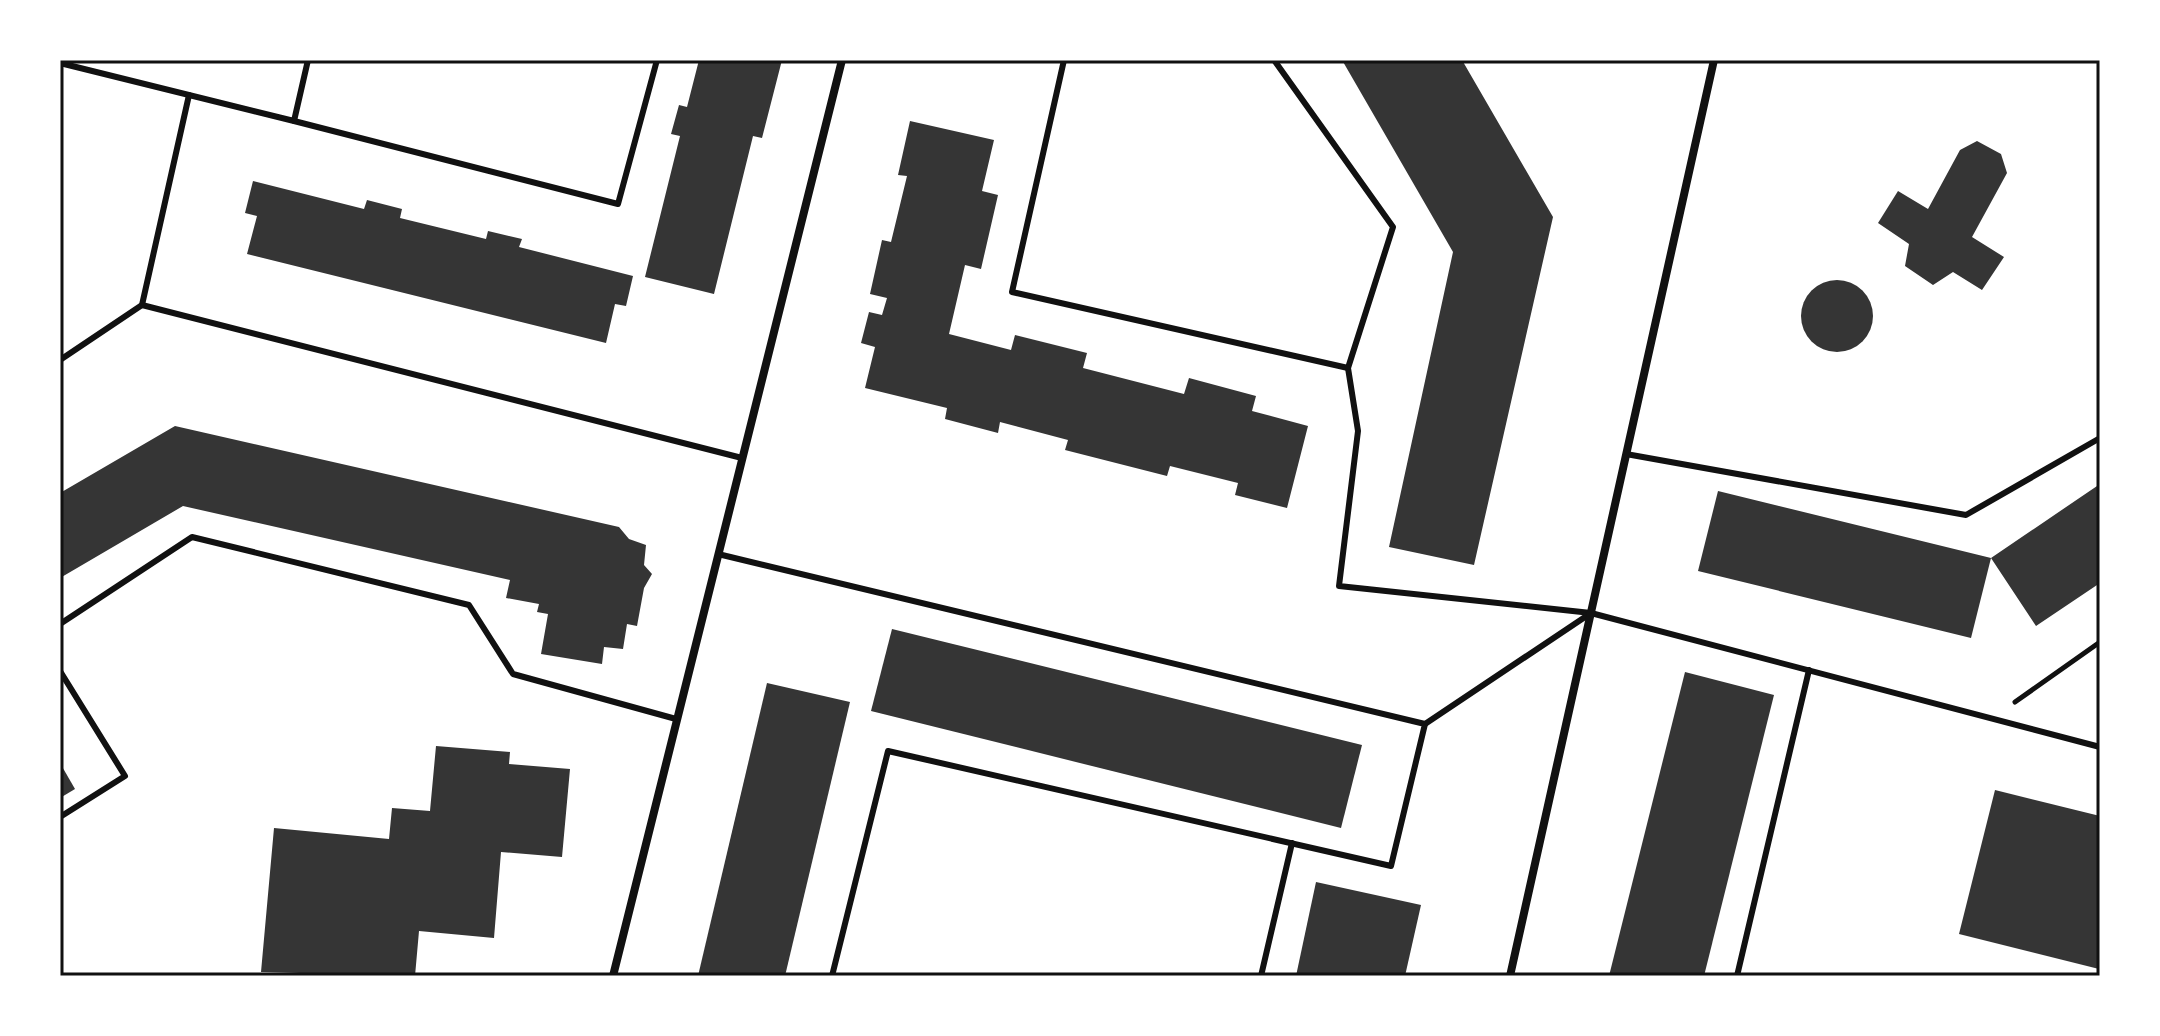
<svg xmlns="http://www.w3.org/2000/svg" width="2160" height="1036" font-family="Spectral,serif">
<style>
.building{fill:#353535}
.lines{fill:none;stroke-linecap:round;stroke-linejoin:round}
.path{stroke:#111;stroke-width:5}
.service{stroke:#111;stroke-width:6}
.minor{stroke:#111;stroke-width:8}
.neatline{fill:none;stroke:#111;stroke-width:3}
</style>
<rect width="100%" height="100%" fill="#fff"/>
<!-- building -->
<g class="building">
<path d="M699,60h83l-20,78 -9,-2 -39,158 -69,-17 35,-141 -9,-2 8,-29 8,2z"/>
<path d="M1342,60h120l91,157 -79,348 -85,-18 64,-295z"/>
<path d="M910,121l84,19 -12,51 16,4 -17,74 -16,-4 -16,69 62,16 4,-15 72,18 -4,15 101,26 5,-16 67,18 -4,15 56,15 -21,82 -52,-13 3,-12 -68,-17 -3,10 -102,-26 3,-10 -68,-18 -2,11 -53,-14 2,-11 -82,-20 10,-41 -14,-4 8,-31 13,3 5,-17 -17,-4 12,-54 9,2 16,-66 -9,-1z"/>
<path d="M1977,141l24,13 6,19 -35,64 32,20 -22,33 -29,-18 -20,13 -28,-19 4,-22 -31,-21 20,-32 30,18 32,-59z"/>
<path d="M253,181l111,28 3,-9 35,9 -2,9 86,21 2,-8 34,8 -3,8 114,29 -7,30 -11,-2 -9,39 -359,-89 10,-38 -12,-3z"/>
<circle cx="1837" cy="316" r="36"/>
<path d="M175,426l444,101 10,12 17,6 -2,20 8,9 -8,14 -7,38 -10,-2 -4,25 -19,-2 -2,17 -61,-10 7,-40 -11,-2 2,-8 -33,-6 4,-18 -327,-74 -123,72v-85z"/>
<path d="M2100,484v99l-64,43 -45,-68 -20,80 -273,-67 20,-80 273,67z"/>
<path d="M892,629l470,116 -21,83 -470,-117z"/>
<path d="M1685,672l89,23 -70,281h-95z"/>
<path d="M767,683l83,19 -65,274h-87z"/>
<path d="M436,746l74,6 -1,12 61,5 -8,88 -61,-5 -7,86 -75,-7 -4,45 -154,-4 13,-144 115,11 3,-31 38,3z"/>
<path d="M60,763l15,26 -15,9z"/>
<path d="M1995,790l105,26 -1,153 -140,-35z"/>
<path d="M1316,882l105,23 -16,71h-109z"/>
</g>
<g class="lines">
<!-- path -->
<path class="path" d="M2015,702l85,-60"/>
<!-- service -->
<g class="service">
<path d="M1064,60l-52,232 336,76"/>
<path d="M1274,60l119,167 -45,141 10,63 -19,155 252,27 509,134"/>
<path d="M60,63l234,58 14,-61"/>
<path d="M294,121l324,83 39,-144"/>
<path d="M142,305l600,153"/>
<path d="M60,360l82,-55 47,-210"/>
<path d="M1626,454l340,61 134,-77"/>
<path d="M718,554l707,170 -34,142 -503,-115 -56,225"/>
<path d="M60,624l132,-87 277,68 44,69 163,45"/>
<path d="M60,671l65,105 -65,41"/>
<path d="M1425,724l166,-111"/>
<path d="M1261,976l31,-133"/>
<path d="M1737,976l72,-306"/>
</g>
<!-- minor -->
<g class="minor">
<path d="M613,976l229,-916"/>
<path d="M1510,976l204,-916"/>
</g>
</g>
<!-- border -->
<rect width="2160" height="1036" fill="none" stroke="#ffffff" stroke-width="124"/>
<rect x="62" y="62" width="2036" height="912" class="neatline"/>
</svg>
